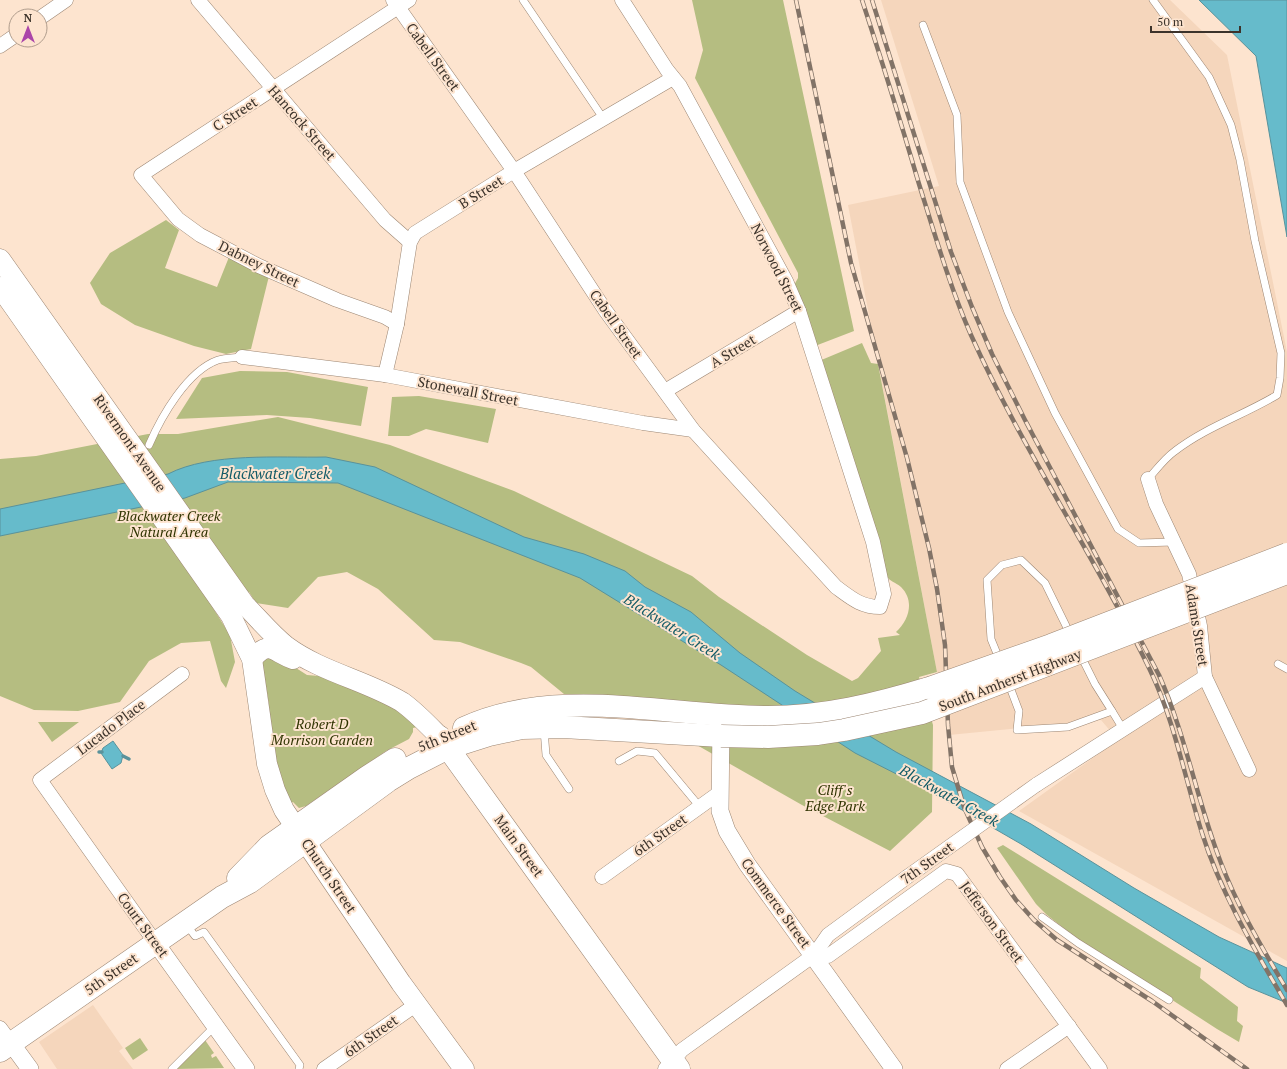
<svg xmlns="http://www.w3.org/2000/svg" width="1287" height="1069" font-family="'PT Serif',serif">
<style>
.built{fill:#f5d6bc}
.green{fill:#b5bd81}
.water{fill:#66bbcb;stroke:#59929b}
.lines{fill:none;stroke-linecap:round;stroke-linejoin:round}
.stream{stroke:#59929b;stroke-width:3.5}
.service-casing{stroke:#9c8673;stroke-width:8}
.minor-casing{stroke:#9c8673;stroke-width:15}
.tertiary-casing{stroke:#9c8673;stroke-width:18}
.secondary-casing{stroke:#9c8673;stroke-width:21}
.primary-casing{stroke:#9c8673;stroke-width:23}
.service{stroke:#fff;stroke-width:7}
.minor{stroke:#fff;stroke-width:14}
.tertiary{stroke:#fff;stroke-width:17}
.secondary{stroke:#fff;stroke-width:20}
.primary{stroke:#fff;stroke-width:22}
.rail-casing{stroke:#827367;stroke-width:4.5}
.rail{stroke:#fde4cf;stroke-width:3;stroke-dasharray:9;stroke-linecap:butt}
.minor-bridge-casing{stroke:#9c8673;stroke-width:15;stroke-linecap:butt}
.primary-bridge-casing{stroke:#9c8673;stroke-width:23;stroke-linecap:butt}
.minor-bridge{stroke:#fff;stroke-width:14}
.primary-bridge{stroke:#fff;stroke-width:22}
.labels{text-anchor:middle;stroke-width:4;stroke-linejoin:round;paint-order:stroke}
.street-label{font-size:14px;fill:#3c332b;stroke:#fde4cf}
.park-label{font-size:14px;font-style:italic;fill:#2f3300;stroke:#fde4cf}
.water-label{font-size:15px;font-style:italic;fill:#135b67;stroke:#fde4cf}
</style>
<rect width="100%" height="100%" fill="#fde4cf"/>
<!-- built -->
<g class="built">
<path d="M881,0h289l57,55 60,297v609l-268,-150 99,-71 -17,-20 -152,15 -101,-530 91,-19z"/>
<path d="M93,1005l30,43 -4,3 14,18h-76l-18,-27z"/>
</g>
<!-- green -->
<g class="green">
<path d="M692,0h91l71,331 -39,15 -22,-59 5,-9v-5l-103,-195 8,-28z"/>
<path d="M166,220l13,10 -14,38 52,19 12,-30 40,19 -18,73 -25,5 -32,-8 -59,-21 -34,-21 -11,-21 20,-30z"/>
<path d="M862,343l9,20 7,1 59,308 -18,5 14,48 -1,87 -42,39 -88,-46 -191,-109 -47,-2 -33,-27 -10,-4 -61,-21 -26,-2 -56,-51 -31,-17 -29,5 -30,31 -32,-5 -7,-11 -36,16 17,27 5,27 -9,26 -5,-7 -11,-40 -29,2 -32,18 -29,41 -42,9 -44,-1 -34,-14v-237l36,-3 112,-22h30l100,-17 112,28 124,46 178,85 27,21 88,58 45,26 6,-3 23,-27 -3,-13 22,-3 -4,-3c13,-12 19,-31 5,-45 -6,-5 -11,-5 -15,-12l-67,-214z"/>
<path d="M240,371l47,1 81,15 -7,39 -51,-8 -43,-3 -91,4 26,-41z"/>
<path d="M419,396l77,13 -8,34 -62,-14 -17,7h-21l4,-39z"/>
<path d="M269,655l16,6 22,14 12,1 73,30 25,21 -4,1v4l-4,7 -23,12 -80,55 -7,2 -6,-6 -4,3 -5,-11 -14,-62 -1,-27 -7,-44z"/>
<path d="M38,722h41l-27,20z"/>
<path d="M1003,845l198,123 -1,10 38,29 -1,14 6,5 -4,16 -22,-13 -142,-92 -28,-22 -11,-11 -39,-56z"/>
<path d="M140,1038l8,12 -15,10 -8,-12z"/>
<path d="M205,1040l9,13 -3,2 1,3 4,-2 8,12 -49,1z"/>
</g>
<!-- water -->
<g class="water">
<path d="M1199,0h88v237l-31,-181z"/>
<path d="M326,457l49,10 149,70 60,17 41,17 20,16 46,25 49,41 55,38 101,61 135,72 103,64 85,49 68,31v35l-39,-16 -227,-143 -97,-56 -69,-35 -134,-88 -141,-87 -242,-95 -110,-1 -43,16 -185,38v-27l168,-35c43,-22 111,-16 158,-17z"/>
<path d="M113,741l10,14 -2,8 -9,6 -11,-16 2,-5z"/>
</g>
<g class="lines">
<!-- stream -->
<g class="stream">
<path d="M99,752h3"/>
<path d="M123,756l6,3"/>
</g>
<defs>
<g id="service">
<path d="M523,0l80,118"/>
<path d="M923,25l34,90 3,67 48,130 47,101 63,116 21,14 34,-1"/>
<path d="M149,445c12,-28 38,-74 69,-85 7,-2 16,-2 24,-3"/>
<path d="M1148,479c8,-9 17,-21 27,-28 31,-24 69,-36 102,-56l3,-17 1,-25 -26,-112 -15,-81 -9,-35 -22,-48 -56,-77"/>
<path d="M1080,654l15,30 17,27"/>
<path d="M1000,661l-9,-22 -4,-59 15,-15 19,-5 24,23 26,53"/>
<path d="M1278,664l9,5"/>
<path d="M1008,682l11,29 -2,19 51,-3 44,-16 11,18"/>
<path d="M544,729l2,26 23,34"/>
<path d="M619,761l18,-10 18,2 45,54"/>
<path d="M1042,917l36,26 91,57"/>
<path d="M186,924l9,12 9,-4 96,133 -1,4"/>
<path d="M172,1069l43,-43"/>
</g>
<g id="minor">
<path d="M198,0l187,220 25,22"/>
<path d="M393,0l121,171 91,139 88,120 143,157c15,11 25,20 44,20l4,-13 -11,-52 -74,-231 -13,-30 -106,-195 -13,-16 -45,-70"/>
<path d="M40,18l26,-18"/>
<path d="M0,46l16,-11"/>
<path d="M397,324l-12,-7 -48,-17 -78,-34 -59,-31 -22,-16 -37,-44 268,-175"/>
<path d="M242,357l143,18 258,48 50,7"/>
<path d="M385,375l12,-51 13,-82 5,-9 99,-62 159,-93"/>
<path d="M665,391l134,-80"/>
<path d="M1148,479l8,25 33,70 11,52 5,51 44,93"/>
<path d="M1036,785l169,-108"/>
<path d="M602,877l117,-84"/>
<path d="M155,942l-115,-162 142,-106"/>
<path d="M814,955l14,1 118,-85 11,3 143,195"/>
<path d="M0,1028l11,15"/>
<path d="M324,1069l93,-65"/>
<path d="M665,1069l17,-19 132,-95 14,-20 79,-58"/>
<path d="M1007,1069l62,-43"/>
</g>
<g id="tertiary">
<path d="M721,725l-1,86 7,20 20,33 147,205"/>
<path d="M155,942l91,127"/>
<path d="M11,1043l19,26"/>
</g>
<g id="secondary">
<path d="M0,259l245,346c13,13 26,29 41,41 35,26 79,34 116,56 14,10 26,23 38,35"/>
<path d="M0,287l231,329 21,43 15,105 8,26 9,20 117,173 63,86"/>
<path d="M252,659c18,-20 21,-7 41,0"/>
</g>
<g id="primary">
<path d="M464,728c93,-43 206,-11 304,-11 55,0 109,-13 161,-29"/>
<path d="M440,737l239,332"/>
<path d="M238,878l31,-32 98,-69 28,-18"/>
<path d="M0,1051l222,-154 28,-15 138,-101 21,-13 39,-20 41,-13 33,-7 41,-1 158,9"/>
</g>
</defs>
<!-- service casing -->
<use href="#service" class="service-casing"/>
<!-- minor casing -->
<use href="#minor" class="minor-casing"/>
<!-- tertiary casing -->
<use href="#tertiary" class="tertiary-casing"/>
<!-- secondary casing -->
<use href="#secondary" class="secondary-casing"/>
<!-- primary casing -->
<use href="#primary" class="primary-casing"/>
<!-- service -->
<use href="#service" class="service"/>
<!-- minor -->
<use href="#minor" class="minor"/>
<!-- tertiary -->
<use href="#tertiary" class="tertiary"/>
<!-- secondary -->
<use href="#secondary" class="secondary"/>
<!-- primary -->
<use href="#primary" class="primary"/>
<defs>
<g id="rail">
<path d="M796,0l55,263 56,195 22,90 8,41 8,56 3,80 4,42 12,40 18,40 18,30 16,23 18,20 23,20 95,61 95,68"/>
<path d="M862,0c20,61 39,123 57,184 16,51 31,103 52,151 52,116 124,221 179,335 25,52 35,109 52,163 19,61 53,117 85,172"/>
<path d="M872,0l79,252 21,55 20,47 33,66 134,255c27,61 38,126 62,188 17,45 42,86 66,127"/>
</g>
</defs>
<!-- rail casing -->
<use href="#rail" class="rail-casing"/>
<!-- rail -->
<use href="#rail" class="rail"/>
<defs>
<path id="minor-bridge" d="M907,877l129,-92"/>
<g id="primary-bridge">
<path d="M929,688l122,-43 236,-91"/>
<path d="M721,736l47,1 50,-3 26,-4 78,-17 365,-140"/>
</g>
</defs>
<!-- minor-bridge casing -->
<use href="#minor-bridge" class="minor-bridge-casing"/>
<!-- primary-bridge casing -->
<use href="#primary-bridge" class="primary-bridge-casing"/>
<!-- minor-bridge -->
<use href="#minor-bridge" class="minor-bridge"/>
<!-- primary-bridge -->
<use href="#primary-bridge" class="primary-bridge"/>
</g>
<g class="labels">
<!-- street labels -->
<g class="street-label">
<text transform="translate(433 57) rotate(54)" y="5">Cabell Street</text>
<text transform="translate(235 114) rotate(-33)" y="5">C Street</text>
<text transform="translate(302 123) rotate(49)" y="5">Hancock Street</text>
<text transform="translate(481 192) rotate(-32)" y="5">B Street</text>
<text transform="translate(259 264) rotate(26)" y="5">Dabney Street</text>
<text transform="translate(777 268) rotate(63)" y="5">Norwood Street</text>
<text transform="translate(616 324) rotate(55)" y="5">Cabell Street</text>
<text transform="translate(733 351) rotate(-31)" y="5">A Street</text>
<text transform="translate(468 391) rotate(11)" y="5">Stonewall Street</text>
<text transform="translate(130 443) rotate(55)" y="5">Rivermont Avenue</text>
<text transform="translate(1197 625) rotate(81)" y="5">Adams Street</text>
<text transform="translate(1010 680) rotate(-21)" y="5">South Amherst Highway</text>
<text transform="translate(111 727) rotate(-37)" y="5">Lucado Place</text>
<text transform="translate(447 736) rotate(-22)" y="5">5th Street</text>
<text transform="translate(660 835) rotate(-35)" y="5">6th Street</text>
<text transform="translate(519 846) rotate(54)" y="5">Main Street</text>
<text transform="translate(927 863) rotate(-36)" y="5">7th Street</text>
<text transform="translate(329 876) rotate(56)" y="5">Church Street</text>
<text transform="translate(776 903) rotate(54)" y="5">Commerce Street</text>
<text transform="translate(992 922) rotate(54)" y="5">Jefferson Street</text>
<text transform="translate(143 925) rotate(54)" y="5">Court Street</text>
<text transform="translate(111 974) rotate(-35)" y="5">5th Street</text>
<text transform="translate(371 1036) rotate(-35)" y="5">6th Street</text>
</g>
<!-- park labels -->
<g class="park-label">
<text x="169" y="521">Blackwater Creek<tspan x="169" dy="16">Natural Area</tspan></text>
<text x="322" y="729">Robert D<tspan x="322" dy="16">Morrison Garden</tspan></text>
<text x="835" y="795">Cliff's<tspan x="835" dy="16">Edge Park</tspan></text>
</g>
<!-- water labels -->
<g class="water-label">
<text x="275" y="479">Blackwater Creek</text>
<text transform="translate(672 627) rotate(32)" y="5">Blackwater Creek</text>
<text transform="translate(949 796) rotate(29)" y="5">Blackwater Creek</text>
</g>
</g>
<!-- north arrow -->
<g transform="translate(28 28)"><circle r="19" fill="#fde4cf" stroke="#b09d8d"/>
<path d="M0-3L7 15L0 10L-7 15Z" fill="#ab45a9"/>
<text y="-6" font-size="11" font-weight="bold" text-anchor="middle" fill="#3c332b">N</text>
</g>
<!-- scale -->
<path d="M1151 26v6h89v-6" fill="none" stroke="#3c332b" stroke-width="2"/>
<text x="1157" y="26" font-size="12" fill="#3c332b" stroke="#fde4cf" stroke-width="3" paint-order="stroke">50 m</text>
</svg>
